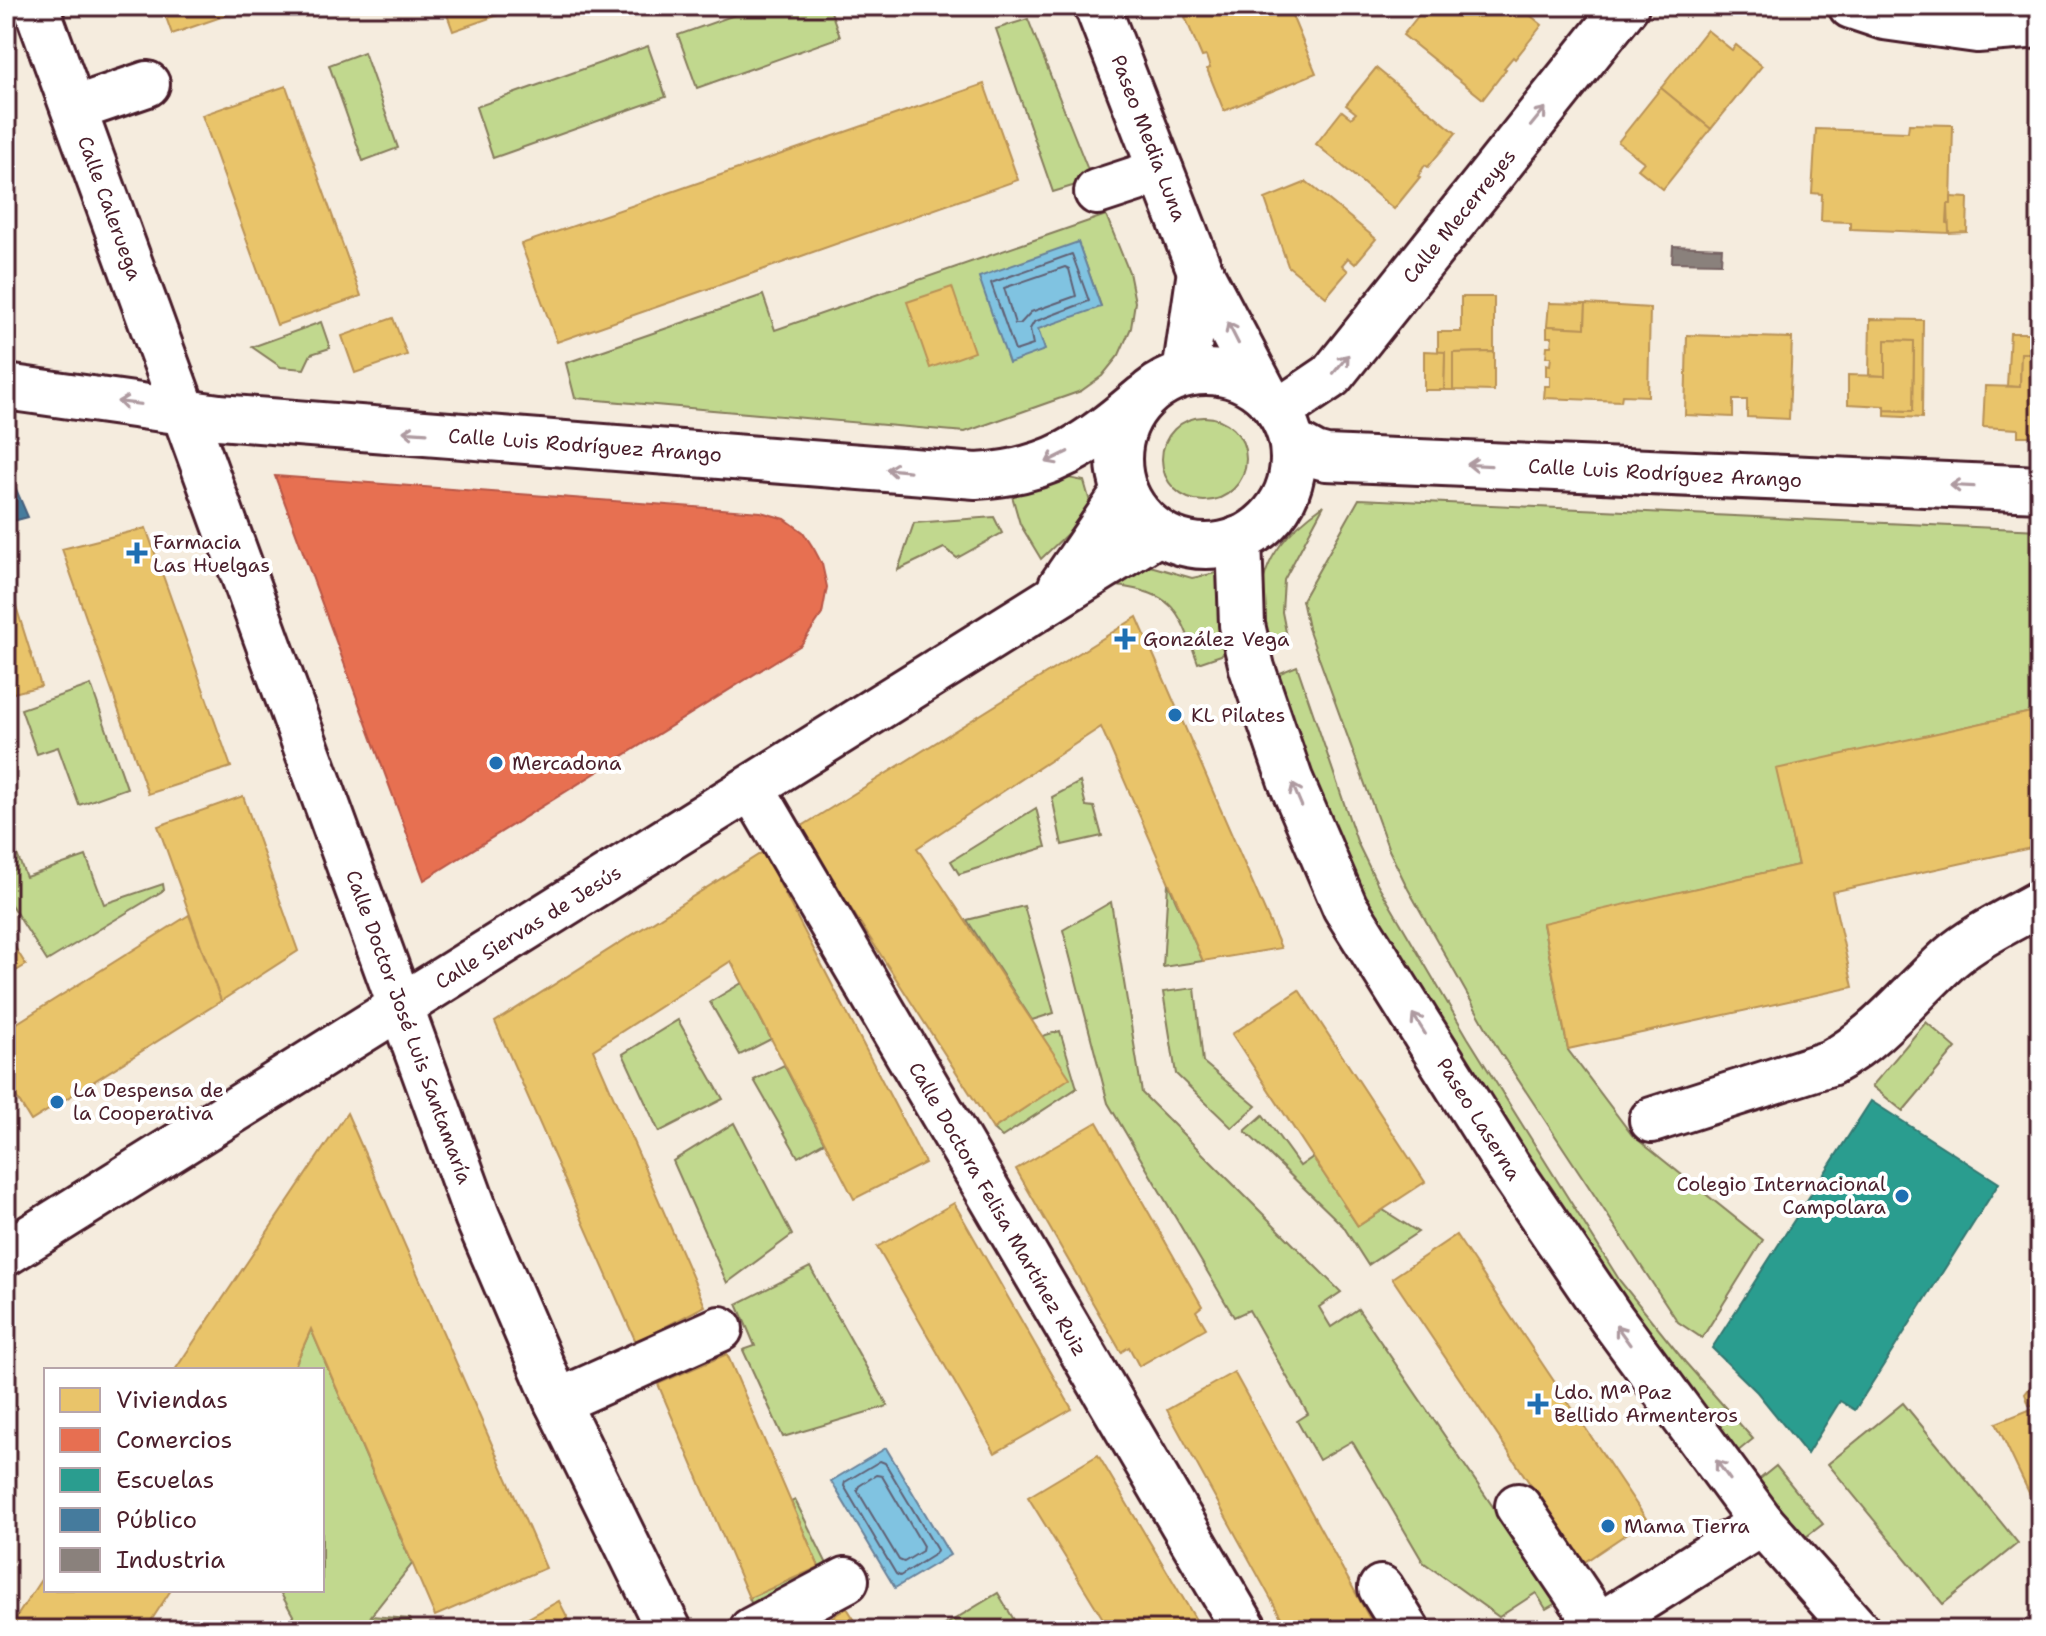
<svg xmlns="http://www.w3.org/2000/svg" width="2046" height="1636" font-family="'Shantell Sans',sans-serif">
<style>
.green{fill:#c1d88e;stroke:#867c5c;stroke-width:2;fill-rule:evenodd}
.water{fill:#80c3e1;stroke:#6a8198;stroke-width:2}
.homes{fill:#e9c46a;stroke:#b99257;stroke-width:2}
.shops{fill:#e76f51;stroke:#b85746;stroke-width:2}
.schools{fill:#2a9d8f;stroke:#347771;stroke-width:2}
.public{fill:#457b9d;stroke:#465f7b;stroke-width:2}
.industry{fill:#8a817c;stroke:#776464;stroke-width:2}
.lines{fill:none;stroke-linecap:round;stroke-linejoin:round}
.shore{stroke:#606174;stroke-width:2}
.minor-casing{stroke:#4a1f2b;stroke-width:50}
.minor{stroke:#fff;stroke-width:44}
.oneway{stroke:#ae9aa0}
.poi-dot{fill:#1f6fb2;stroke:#fff;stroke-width:3}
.labels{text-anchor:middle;stroke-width:8;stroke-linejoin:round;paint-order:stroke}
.street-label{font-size:20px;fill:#4a1f2b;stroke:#fff}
.poi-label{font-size:20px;fill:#4a1f2b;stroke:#fff;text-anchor:start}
</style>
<rect width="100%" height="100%" fill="#f5ecde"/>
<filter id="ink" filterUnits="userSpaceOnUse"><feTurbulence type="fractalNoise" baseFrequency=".0125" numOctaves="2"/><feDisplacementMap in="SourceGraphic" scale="16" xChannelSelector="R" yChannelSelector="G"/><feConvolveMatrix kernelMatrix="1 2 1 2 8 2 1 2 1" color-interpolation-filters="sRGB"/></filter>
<g filter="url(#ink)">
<!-- green -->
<g class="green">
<path d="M760,6h69l11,31 -143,51 -19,-53z"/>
<path d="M1028,19l64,161 -39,12 -57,-163z"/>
<path d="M648,46l18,51 -173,61 -17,-51z"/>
<path d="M364,52l34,96 -35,13 -34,-96z"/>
<path d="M1106,215l23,57 6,30 -4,26 -12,27 -17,21 -21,15 -116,41 -390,-34 -9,-35 197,-68 12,35zM1078,243l23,63 -64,23z"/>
<path d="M321,322l9,26 -19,6 -7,15 -23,-2 -29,-20z"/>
<circle cx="1204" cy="459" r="42"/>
<path d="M1064,477l20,4 6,21 -23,32 -26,25 -21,-35 -11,-39z"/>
<path d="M1359,499l681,31v180l-263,60 21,95 -255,59 25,126 64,85 131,105 -61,98 -24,-16 -180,-273 -90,-160 -19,-39 -81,-222 -6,-28z"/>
<path d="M1324,505l-40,75 -2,32 5,25 -20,7c-3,-15 -7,-30 -6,-44 1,-43 30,-72 63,-95z"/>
<path d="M994,517l8,16 -45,25 -13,-10 -46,22 16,-47z"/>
<path d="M1150,566l42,12 24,-5 6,3 -2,55 4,23 -26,9c-19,-52 -22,-69 -81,-77l-1,-3 24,-16z"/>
<path d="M1297,666l61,178 19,39 91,155 152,243 65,81 68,77 -21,17 -89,-120 -229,-354 -48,-86 -52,-115 -39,-106z"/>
<path d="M91,685l36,103 -48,17 -21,-58 -21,7 -16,-45z"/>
<path d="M1080,782l6,24 8,1 8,29 -40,9 -10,-48z"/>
<path d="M1036,808l10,39 -87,27 -8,-13z"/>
<path d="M6,827l20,50 60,-21 18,48 59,-20 1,6 -117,71 -41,-64z"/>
<path d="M1168,883l35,78 -40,6z"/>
<path d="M1111,902l31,191 199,199 -22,15 12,20 27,-18 200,293 -12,7 -10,-16 -37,24 -76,-55 -71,-121 -33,19 -22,-39 11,-7 -59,-104 -15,7 -126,-214 -45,-173z"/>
<path d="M1024,906l30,107 -22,7 -65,-100z"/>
<path d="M742,983l29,56 -31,16 -30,-53z"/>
<path d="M1195,988l8,74 53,44 -24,22 -56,-54 -13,-82z"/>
<path d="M678,1020l45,79 -64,33 -36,-78z"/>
<path d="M1926,1022l30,26 -53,63 -31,-25z"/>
<path d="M1060,1031l17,57 -75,49 -9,-8 76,-51 -27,-42z"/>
<path d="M784,1065l40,77 -26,15 -44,-77z"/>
<path d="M1263,1115l37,51 13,-9 45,69 25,-16 35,22 -50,33 -25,-39 -98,-95z"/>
<path d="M734,1123l58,112 -65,48 -54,-122z"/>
<path d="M810,1267l78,139 -105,31 -40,-87 12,-4 -18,-42z"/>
<path d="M311,1329l101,235 -41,52 39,3 3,11h-112l-22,-40h43v-220h-29z"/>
<path d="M1903,1403l115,140 -75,61 -115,-140z"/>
<path d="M1776,1466l47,58 -21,16 -47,-57z"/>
<path d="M795,1500l37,74 -77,38 -6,-14 70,-31 -28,-65z"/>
<path d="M998,1593l22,37h-83z"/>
</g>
<!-- water -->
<g class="water">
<path d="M1078,242l23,65 -63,22 7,21 -36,13 -30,-86z"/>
<path d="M886,1448l64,107 -55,33 -64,-107z"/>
</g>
<!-- homes -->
<g class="homes">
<path d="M162,6h91l-81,28z"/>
<path d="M444,6h80l-71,25z"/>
<path d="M1211,6h77l28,67 -92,38 -17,-42 3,-1 -4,-12 -4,1 -17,-40z"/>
<path d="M1426,6h8l5,4 3,-4h77l23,19 -27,34 -2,-2 -9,11 2,1 -23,30 -80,-64z"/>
<path d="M1707,30l25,20 4,-5 26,21 -51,63 -50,-41z"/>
<path d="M1376,68l80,65 -28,34 -3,-2 -7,11 2,1 -26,32 -78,-65 26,-33 9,7 5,-5 -10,-8z"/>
<path d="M984,84l34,96 -461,162 -36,-98z"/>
<path d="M286,86l75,210 -84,29 -75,-210z"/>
<path d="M1661,88l50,41 -48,60 -25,-20 6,-7 -26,-20z"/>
<path d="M1909,124l44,1 -2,79h-3l-1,19 2,1v9l-99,-4v-7l-29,-1 1,-27 -10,-1 4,-64 92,3z"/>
<path d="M1307,182l69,57 -21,25 -7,-6 -6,7 6,6 -22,26 -38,-31 -23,-67z"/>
<path d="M1951,197l17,1 -1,34 -18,1 -1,-29h3z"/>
<path d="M952,287l22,65 -44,16 -23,-66z"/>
<path d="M1461,297h33v55l-41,1v37h-9l1,-38h-7v-20h23z"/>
<path d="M1549,303l37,1 -1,24 -38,-2z"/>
<path d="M1586,304l64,4 -2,88 -26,-1 -1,6 -77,-3 1,-12h5v-10h-4v-12l4,1 1,-8h-5l1,-11h4l1,-9h-5v-11l38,2z"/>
<path d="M393,318l14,37 -52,18 -13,-37z"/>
<path d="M1870,319l53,1 -1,98 -37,-2v-6l28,1 1,-70 -29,-1v36l-16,-1z"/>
<path d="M2010,333h22v20h-11l-1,34 -13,-1z"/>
<path d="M2032,333l8,1v102h-22v-7l-35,-2 2,-41 35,1 1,-34h11z"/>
<path d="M1687,335l105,3 -3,81 -42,-2v-17h-14v17l-48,-2z"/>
<path d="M1885,340l29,1 -1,70 -28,-1v-4l-37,-2v-29l37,1z"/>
<path d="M1424,351l21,1 -1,38h-20z"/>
<path d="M1494,352v39l-41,-1v-37z"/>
<path d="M146,528l85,239 -83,27 -86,-245z"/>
<path d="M10,587l31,99 -35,9v-107z"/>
<path d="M1137,617l144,331 -78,13 -102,-234 -184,121 153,230 -77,51 -194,-301z"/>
<path d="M2040,710v136l-208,46 21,95 -285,62 -25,-126 255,-58 -22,-96z"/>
<path d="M243,796l55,155 -77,50 -63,-175z"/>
<path d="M763,852l162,311 -71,36 -123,-238 -138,89 112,256 -69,36 -141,-320z"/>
<path d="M189,915l32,86 -190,120 -25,-41v-50z"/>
<path d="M6,933l20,32 -20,12z"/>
<path d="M1299,990l126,192 -67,44 -126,-192z"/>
<path d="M347,1113l199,455 -111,48 -124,-287 -18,41h-118z"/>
<path d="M1097,1122l105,184 -6,5 10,17 -67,38 -10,-19 -8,5 -105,-183z"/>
<path d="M954,1203l118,206 -77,44 -118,-206z"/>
<path d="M1456,1235l191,285 -64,43 -191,-285z"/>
<path d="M727,1354l92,213 -70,31 -91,-214z"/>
<path d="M1234,1372l108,196 34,62h-88l-121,-220z"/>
<path d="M2040,1375v33l-1,-2 -10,-1 -4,-11z"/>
<path d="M2039,1406l1,2v108l-44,-93z"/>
<path d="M1098,1455l104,175h-92l-82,-133z"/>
<path d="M46,1572v18h125l-26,40h-137z"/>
<path d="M559,1601l15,29h-67z"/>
<path d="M847,1608l14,22h-50z"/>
</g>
<!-- shops -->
<path class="shops" d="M275,476l486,36 24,7 18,13 11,17 8,15 5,23 -5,27 -21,31 -377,235z"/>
<!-- schools -->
<path class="schools" d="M1871,1101l128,82 -144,227 -15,-9 -33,53 -50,-62 -45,-44z"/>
<!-- public -->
<path class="public" d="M6,466l22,51 -22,6z"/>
<!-- industry -->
<path class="industry" d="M1673,246l49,2 -1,15 -49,-1z"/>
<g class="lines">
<!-- shore -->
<g class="shore">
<path d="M1072,254l17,47 -55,21 -4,7 3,16 -18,6 -24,-68z"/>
<path d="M1065,267l4,2 7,27 -45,16 -11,12h-5l-11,-36z"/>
<path d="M880,1461l5,2 52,87 -2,4 -35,22 -4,-2 -52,-88 1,-4z"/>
<path d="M876,1475l6,1 41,70 -1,5 -18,11 -5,-2 -42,-70 2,-4z"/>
</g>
<defs>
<g id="minor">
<path d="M36,6l441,1210 80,186 112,228"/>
<path d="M1097,6l103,265 65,123"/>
<path d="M1851,6l33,11 93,13 63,-5"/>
<path d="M74,109l73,-25"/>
<path d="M1097,192l64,-21"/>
<circle cx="1206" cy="459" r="87"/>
<path d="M1185,374l15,-103"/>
<path d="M6,387l213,30 757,59c76,-4 112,-32 168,-79"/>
<path d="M1279,411l52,-35 295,-370"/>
<path d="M1293,443l22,12 11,3 714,31"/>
<path d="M1239,539l3,86 10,43 38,111 55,128 162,258 104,153 151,205 95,107"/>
<path d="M1061,586l64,-94"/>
<path d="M752,788l493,842"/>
<path d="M1652,1120l178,-57c48,-26 80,-69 120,-105 24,-21 62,-39 90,-55"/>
<path d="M6,1253l1152,-720"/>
<path d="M557,1402l163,-73"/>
<path d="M1518,1506l81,120"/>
<path d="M1381,1588l26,42"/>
<path d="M752,1630l94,-50"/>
<path d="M1592,1630l170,-107"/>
</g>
</defs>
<!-- minor casing -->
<use href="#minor" class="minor-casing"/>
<!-- minor -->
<use href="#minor" class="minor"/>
</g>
<!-- one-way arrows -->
<defs><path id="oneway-shaft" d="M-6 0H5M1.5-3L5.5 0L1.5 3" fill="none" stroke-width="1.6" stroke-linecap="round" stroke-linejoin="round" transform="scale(2)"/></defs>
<g class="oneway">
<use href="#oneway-shaft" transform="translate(1538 117) rotate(-51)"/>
<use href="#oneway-shaft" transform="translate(1233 333) rotate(-117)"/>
<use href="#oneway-shaft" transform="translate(1341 364) rotate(-51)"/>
<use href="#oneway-shaft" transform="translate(129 403) rotate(-173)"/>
<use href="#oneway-shaft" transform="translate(415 432) rotate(-176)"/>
<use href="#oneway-shaft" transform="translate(1057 457) rotate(154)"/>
<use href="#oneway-shaft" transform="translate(1479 465) rotate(-177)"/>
<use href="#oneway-shaft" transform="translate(898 470) rotate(-175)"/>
<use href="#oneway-shaft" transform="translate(1962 486) rotate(-177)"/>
<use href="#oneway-shaft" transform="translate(1297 795) rotate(-113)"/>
<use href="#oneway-shaft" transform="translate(1419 1024) rotate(-122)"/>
<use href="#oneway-shaft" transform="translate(1623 1335) rotate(-126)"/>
<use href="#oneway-shaft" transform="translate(1723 1470) rotate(-126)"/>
</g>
</g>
<!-- markers -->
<g class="poi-dot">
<path d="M133 541h8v8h8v8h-8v8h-8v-8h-8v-8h8z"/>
<path d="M1121 627h8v8h8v8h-8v8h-8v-8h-8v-8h8z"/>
<circle cx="1175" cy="715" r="8"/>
<circle cx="496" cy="763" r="8"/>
<circle cx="57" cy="1102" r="8"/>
<circle cx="1902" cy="1196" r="8"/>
<path d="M1534 1392h8v8h8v8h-8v8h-8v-8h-8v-8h8z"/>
<circle cx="1608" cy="1526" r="8"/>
</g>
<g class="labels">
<!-- street labels -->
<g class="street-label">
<text transform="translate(1149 138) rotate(69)" y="7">Paseo Media Luna</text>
<text transform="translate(110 208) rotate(70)" y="7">Calle Caleruega</text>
<text transform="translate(1459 216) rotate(-51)" y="7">Calle Mecerreyes</text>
<text transform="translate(585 445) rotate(4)" y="7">Calle Luis Rodríguez Arango</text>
<text transform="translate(1665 473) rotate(3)" y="7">Calle Luis Rodríguez Arango</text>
<text transform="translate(528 927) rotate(-32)" y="7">Calle Siervas de Jesús</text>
<text transform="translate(409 1027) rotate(70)" y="7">Calle Doctor José Luis Santamaría</text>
<text transform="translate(1479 1119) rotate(58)" y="7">Paseo Laserna</text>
<text transform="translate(998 1209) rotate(60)" y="7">Calle Doctora Felisa Martínez Ruiz</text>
</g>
<!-- poi labels -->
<g class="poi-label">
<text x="153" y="549">Farmacia<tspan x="153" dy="23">Las Huelgas</tspan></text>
<text x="1143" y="646">González Vega</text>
<text x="1191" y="722">KL Pilates</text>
<text x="512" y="770">Mercadona</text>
<text x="73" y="1097">La Despensa de<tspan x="73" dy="23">la Cooperativa</tspan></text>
<text x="1886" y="1191" text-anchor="end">Colegio Internacional<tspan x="1886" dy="23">Campolara</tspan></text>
<text x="1554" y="1399">Ldo. Mª Paz<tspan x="1554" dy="23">Bellido Armenteros</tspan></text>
<text x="1624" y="1533">Mama Tierra</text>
</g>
</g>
<!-- margin -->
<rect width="2046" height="1636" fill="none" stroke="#fff" stroke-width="32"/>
<rect x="16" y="16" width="2014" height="1604" fill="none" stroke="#4a1f2b" stroke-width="3" filter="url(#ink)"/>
<!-- legend -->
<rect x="44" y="1368" width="280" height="224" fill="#ffffff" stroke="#b7a5aa" stroke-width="2"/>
<rect x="60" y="1388" width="40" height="24" fill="#e9c46a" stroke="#b7a5aa" stroke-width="2"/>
<text x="116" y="1408" font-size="24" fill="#4a1f2b">Viviendas</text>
<rect x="60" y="1428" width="40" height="24" fill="#e76f51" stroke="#b7a5aa" stroke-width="2"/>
<text x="116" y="1448" font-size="24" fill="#4a1f2b">Comercios</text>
<rect x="60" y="1468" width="40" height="24" fill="#2a9d8f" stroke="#b7a5aa" stroke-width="2"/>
<text x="116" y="1488" font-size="24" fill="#4a1f2b">Escuelas</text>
<rect x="60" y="1508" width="40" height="24" fill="#457b9d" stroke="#b7a5aa" stroke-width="2"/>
<text x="116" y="1528" font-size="24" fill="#4a1f2b">Público</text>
<rect x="60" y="1548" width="40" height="24" fill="#8a817c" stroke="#b7a5aa" stroke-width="2"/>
<text x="116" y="1568" font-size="24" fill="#4a1f2b">Industria</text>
</svg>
